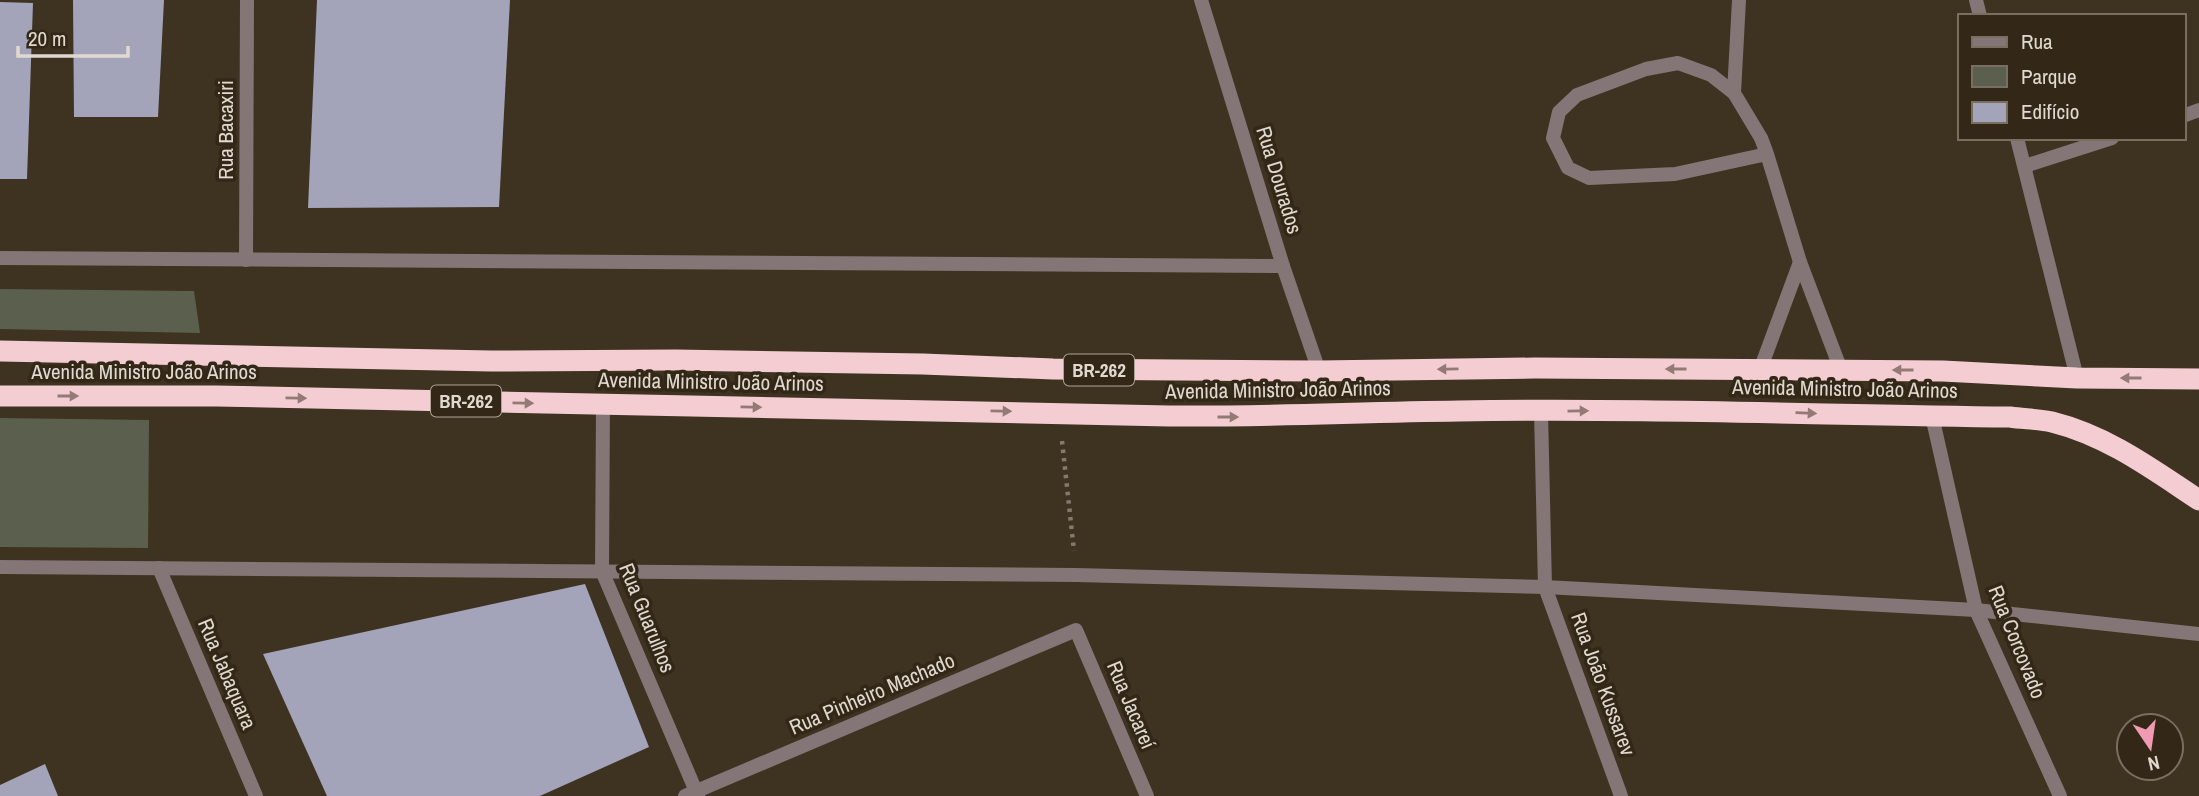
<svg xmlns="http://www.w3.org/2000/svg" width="2199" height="796" font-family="'Archivo Narrow',sans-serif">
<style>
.green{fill:#5a604d}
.building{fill:#a3a3b9}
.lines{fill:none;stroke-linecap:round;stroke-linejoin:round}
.path{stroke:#847a6c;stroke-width:4.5;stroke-dasharray:3.5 5;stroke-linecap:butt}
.lane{stroke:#847576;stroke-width:14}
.street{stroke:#847576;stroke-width:14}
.highway{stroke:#f3cdd2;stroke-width:21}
.oneway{fill:#937a74}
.labels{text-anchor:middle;stroke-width:7;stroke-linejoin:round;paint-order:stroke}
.shield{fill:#332817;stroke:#ada498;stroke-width:2}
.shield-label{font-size:19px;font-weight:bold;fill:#e1d9cf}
.street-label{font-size:21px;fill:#e1d9cf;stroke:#332817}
</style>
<rect width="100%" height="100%" fill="#3e3221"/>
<!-- green -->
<g class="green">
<path d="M0,289l194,2 6,42 -200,-4z"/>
<path d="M0,418l149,2 -1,128 -148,-1z"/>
</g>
<!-- building -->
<g class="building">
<path d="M73,0h91l-6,117h-84z"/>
<path d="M317,0h193l-11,207 -191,1z"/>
<path d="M0,2l33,1 -6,176h-27z"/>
<path d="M585,584l64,163 -109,49h-213l-64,-142z"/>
<path d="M45,764l13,32h-58v-11z"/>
</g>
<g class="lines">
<!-- path -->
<path class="path" d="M1062,441l12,110"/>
<!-- lane -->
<g class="lane">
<path d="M1734,93l5,-93"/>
<path d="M1767,154l-92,20 -86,4 -21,-10 -15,-30 6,-26 18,-17 69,-26 32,-6 33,12 23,18 27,45 6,16 33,108 41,108"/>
<path d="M1760,370l40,-108"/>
</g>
<!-- street -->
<g class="street">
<path d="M1201,0l82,266 36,105"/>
<path d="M1976,0l4,16"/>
<path d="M2183,116l16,-6"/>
<path d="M2017,138l60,240"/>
<path d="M2025,166l87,-28"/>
<path d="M0,258l1283,8"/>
<path d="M246,260l1,-260"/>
<path d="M603,404l-1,167 96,225"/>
<path d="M1541,411l4,176 76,209"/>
<path d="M1932,416l44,194 84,186"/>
<path d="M0,567l1076,8 469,12 431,23 223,24"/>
<path d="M159,568l97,228"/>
<path d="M685,796l391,-166 71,166"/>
</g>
<!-- highway -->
<g class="highway">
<path d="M0,351l491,10 185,-1 247,4 130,5 266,2 216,-3 408,3 134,7 122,1"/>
<path d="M0,396h216l953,20c97,1 193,-4 290,-5 184,-3 367,4 551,6 14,2 29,2 42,5 56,14 100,47 147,78"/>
</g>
</g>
<!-- one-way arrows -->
<defs><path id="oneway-solid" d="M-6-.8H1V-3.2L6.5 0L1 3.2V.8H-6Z" transform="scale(1.75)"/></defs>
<g class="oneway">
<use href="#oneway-solid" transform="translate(1448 369) rotate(179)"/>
<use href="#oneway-solid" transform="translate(1676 369) rotate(-180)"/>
<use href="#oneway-solid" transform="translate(1903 370) rotate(-180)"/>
<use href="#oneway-solid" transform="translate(2131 378) rotate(-180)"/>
<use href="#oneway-solid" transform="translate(68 396)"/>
<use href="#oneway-solid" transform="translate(296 398) rotate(1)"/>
<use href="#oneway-solid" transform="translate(523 403) rotate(1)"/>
<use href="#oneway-solid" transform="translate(751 407) rotate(1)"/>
<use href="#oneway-solid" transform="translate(1001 411) rotate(1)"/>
<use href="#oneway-solid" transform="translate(1578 411) rotate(-1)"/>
<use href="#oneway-solid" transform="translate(1806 413) rotate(2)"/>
<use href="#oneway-solid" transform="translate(1228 417)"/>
</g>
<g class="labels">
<!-- shield labels -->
<g class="shield">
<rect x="1064" y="354.5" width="70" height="31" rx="5"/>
<rect x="431" y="385.5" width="70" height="31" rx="5"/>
</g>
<g class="shield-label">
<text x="1099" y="377">BR-262</text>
<text x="466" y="408">BR-262</text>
</g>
<!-- street labels -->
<g class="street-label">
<text transform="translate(226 130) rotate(-90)" y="7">Rua Bacaxiri</text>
<text transform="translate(1279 180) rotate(73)" y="7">Rua Dourados</text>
<text x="144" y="379">Avenida Ministro João Arinos</text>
<text transform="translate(711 382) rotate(1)" y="7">Avenida Ministro João Arinos</text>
<text transform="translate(1845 389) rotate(1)" y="7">Avenida Ministro João Arinos</text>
<text transform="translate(1278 390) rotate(-1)" y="7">Avenida Ministro João Arinos</text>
<text transform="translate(647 618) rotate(68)" y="7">Rua Guarulhos</text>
<text transform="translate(2017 642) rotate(68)" y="7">Rua Corcovado</text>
<text transform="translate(227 674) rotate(67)" y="7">Rua Jabaquara</text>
<text transform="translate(1603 684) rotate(70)" y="7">Rua João Kussarev</text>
<text transform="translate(872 694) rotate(-23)" y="7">Rua Pinheiro Machado</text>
<text transform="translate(1131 705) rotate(67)" y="7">Rua Jacareí</text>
</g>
</g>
<!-- legend -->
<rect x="1958" y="14" width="228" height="126" fill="#332817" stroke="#796f61" stroke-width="2"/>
<rect x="1972" y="37" width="35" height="10" fill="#847576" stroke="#796f61" stroke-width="2"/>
<text x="2021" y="49" font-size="21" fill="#e1d9cf">Rua</text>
<rect x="1972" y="66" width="35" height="21" fill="#5a604d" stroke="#796f61" stroke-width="2"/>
<text x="2021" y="84" font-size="21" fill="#e1d9cf">Parque</text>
<rect x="1972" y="102" width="35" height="21" fill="#a3a3b9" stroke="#796f61" stroke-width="2"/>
<text x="2021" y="119" font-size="21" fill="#e1d9cf">Edifício</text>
<!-- north arrow -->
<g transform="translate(2150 747) rotate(167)"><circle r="33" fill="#332817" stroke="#796f61" stroke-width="2"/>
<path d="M0-5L12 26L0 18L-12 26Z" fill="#f19ab3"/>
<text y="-10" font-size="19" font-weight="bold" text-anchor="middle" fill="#e1d9cf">N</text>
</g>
<!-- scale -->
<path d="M18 46v10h110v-10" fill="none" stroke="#e1d9cf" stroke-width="3.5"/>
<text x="28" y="46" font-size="21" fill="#e1d9cf" stroke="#332817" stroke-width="5" paint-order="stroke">20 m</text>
</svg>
